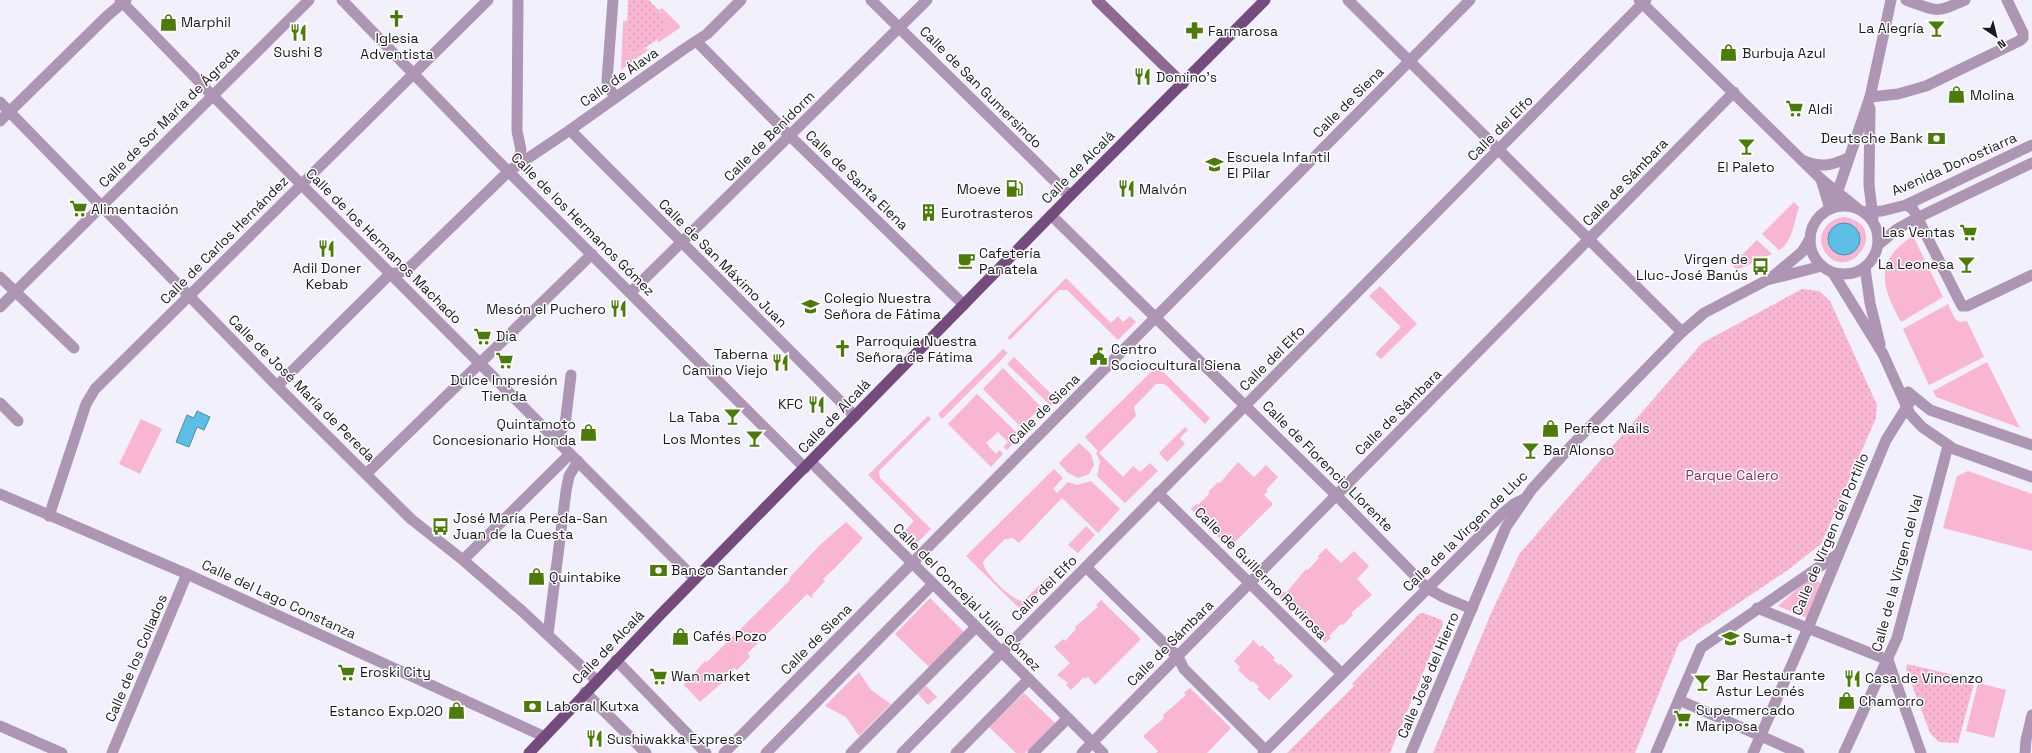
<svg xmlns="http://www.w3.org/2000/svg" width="2032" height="753" font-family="'Space Grotesk',sans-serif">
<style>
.green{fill:#f8b6d3;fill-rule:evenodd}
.park{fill:url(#park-dots)}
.water{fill:#5cc0e6;stroke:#488eab}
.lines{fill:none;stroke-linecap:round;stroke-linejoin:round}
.minor{stroke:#ad96b3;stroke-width:11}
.tertiary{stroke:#ad96b3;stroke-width:11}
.secondary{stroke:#8c6a94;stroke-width:11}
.primary{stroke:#734b7d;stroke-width:11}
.labels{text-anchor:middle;stroke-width:3;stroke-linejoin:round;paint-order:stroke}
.poi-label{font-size:14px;fill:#191821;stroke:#fff;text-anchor:start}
.street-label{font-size:14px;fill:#191821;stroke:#fff}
.park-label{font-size:14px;fill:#8b2d5f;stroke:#fff}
</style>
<defs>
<pattern id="park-dots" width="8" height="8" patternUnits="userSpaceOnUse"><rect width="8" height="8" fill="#f8b6d3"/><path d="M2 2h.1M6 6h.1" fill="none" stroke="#d49cb5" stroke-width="1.8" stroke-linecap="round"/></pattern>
</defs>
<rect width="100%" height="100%" fill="#f1f0fc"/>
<!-- green -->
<g class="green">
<path d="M662,8l19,19 -22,15 -2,-2 8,-7v-16l-6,-7z"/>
<path d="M623,21h4l-1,30 10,3 10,-6 2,2 -27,20z"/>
<path d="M1794,202l5,5c-5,14 -6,35 -20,43l-17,-16z"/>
<path d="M1845,217c47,9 4,69 -20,35 -11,-16 3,-34 20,-35zM1855,227l5,9 -4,14 -10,6z"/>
<path d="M1913,236l30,61 -42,25c-20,-36 -27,-61 12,-86z"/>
<path d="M1757,240l15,14 -35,16 -5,-5z"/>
<path d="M1066,278l45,45 7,-7 5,6 7,-6 6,6 -18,18 -51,-50h-8l-49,50 -3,-2z"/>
<path d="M1380,286l37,38 -36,35 -6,-5 26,-27 -32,-31z"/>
<path d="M1948,304l7,15 5,3 7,-1 17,36 -55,28 -26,-56z"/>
<path d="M1003,349l5,4 -66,66 -4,-5z"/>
<path d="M1014,357l43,43 -6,6 -44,-42z"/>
<path d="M1987,362l33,66 -84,-31 -3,-6z"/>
<path d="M1157,366l53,52 -5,6 -38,-38 -4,-2h-7l-22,23 2,9 -37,37 24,24 10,-11 7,6 10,-9 8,8 -33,32 -28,-27 3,-15 -4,-8 2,-2 -13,-14z"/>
<path d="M1003,368l38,39 -20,20 -38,-38z"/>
<path d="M977,394l43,42 -13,14 -4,-3 5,-5 -10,-10 -12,11 10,11 4,-4 3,4 -12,13 -43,-43z"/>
<path d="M928,416l3,3 -52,52 1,7 51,51 -17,17 -12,-12 12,-13 -46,-46z"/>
<path d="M141,419l21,10 -22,45 -21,-10z"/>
<path d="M1185,427l3,3 -8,8 5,6 -18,18 -8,-9z"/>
<path d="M1079,443l12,11 3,11 -5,9 -11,4 -10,-5 -9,-10z"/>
<path d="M1238,462l16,15 12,-12 12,12 -12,13 2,1 -4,4 9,9 -44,44 -38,-39 5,-5 2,1 12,-12 -2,-1 10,-10 2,1z"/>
<path d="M1054,469l9,9 -10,11 4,4 11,-11 9,3 14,-4 29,28 -22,24 -36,-35 -43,45 -6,-5 -8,1 -20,20 -2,3c0,10 30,40 40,39l25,-24 7,-1 -34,34 -55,-54z"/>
<path d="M1968,471l64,23v57l-89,-23 14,-52z"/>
<path d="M846,522l17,16 -28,30 -12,11 2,2 -13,14 1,2 -1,1 -5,-4 -59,59 2,4 -13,13 -3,-2 -11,11 1,2 -24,21 -16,-17 21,-24 2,1 82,-81 2,-5 28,-30z"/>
<path d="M1086,526l9,9 -17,18 -10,-8z"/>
<path d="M1326,548l15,15 13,-12 15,15 -12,13 15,16 -21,18 2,2 -10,10 -2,-1 -12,12 2,2 -6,5 -47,-47 6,-5 2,2 20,-24 2,1 11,-12 -1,-2z"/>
<path d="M1811,577l10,6 -14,35 -29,-12z"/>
<path d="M930,598l34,34 -35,35 -34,-33z"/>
<path d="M1101,600l40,39 -46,46 -7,-8 -2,2 -2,-2 -13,13 -5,-5 2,-2 -11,-8 13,-12 -16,-16 9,-8 2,2 11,-12 -1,-2 23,-20 -2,-2z"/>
<path d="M1252,639l8,8 2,-2 13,13 -2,2 6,5 2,-1 12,12 -24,24 -12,-11 2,-2 -6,-6 -2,1 -13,-12 2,-3 -6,-6 18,-19z"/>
<path d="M859,672l12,18 20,14 -32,32 -13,-19 -21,-11z"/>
<path d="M1978,683l28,7 -12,48 -28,-7z"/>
<path d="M926,686l11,11 -9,8 -10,-11z"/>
<path d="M1190,688l41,40 -24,25h-51l2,-2 -15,-15 21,-18 -1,-3 23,-20 -2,-2z"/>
<path d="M1024,693l31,30 -30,30h-9l-27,-26z"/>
</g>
<!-- park -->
<g class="park">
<path d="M628,0h21l16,17v17l-29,20 -10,-3z"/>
<path d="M1802,289l17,2 11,10 47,104 -1,13 -55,126 -33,26 -109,73 -44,110h-202l59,-142 28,-58 182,-210z"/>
<path d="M1423,613l19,7 1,4 -53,129h-103l67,-67 -2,-2 67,-70z"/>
<path d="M1907,664l68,16 -17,63 -19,-1 -9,-9 -24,-64z"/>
</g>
<!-- water -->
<g class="water">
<circle cx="1844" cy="239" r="16"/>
<path d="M197,411l13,6 -6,13 -7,-3 -8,20 -13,-5 11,-27 7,3z"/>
</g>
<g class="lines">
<!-- minor -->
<g class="minor">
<path d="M120,0l93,96 482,483"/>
<path d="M342,0l150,155 313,313"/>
<path d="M613,0l-6,81 4,10 5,6"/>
<path d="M871,0l199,196"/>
<path d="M1348,0l334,332"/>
<path d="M1906,0c31,11 29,14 59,0"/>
<path d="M697,42l93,94 174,169"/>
<path d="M1870,97l28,-3 28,-8 93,-45 4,-3v-5l-16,-33"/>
<path d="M0,102l277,284 134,133 52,41 59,51 74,69"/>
<path d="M0,121l107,-105 19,-16"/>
<path d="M570,130l285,286"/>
<path d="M1802,160c19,8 28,6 46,-2"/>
<path d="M517,165l4,-15 -4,-19 1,-131"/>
<path d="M1906,205l7,4 49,97h5l65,-31"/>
<path d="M1051,215l285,280 91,93 16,9 29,12"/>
<path d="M1865,268l5,35 10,41"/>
<path d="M1833,273l50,81 27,60 12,13 32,22 78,28"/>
<path d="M0,277l74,71"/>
<path d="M631,292l296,-292"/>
<path d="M0,307l309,-307"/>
<path d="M277,386l113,-112 11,-2 10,-6 98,-95 61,-41 114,-81 23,-15 34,-34"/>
<path d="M1908,392l22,18 102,35"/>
<path d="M0,403l18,18"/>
<path d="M555,440l10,-15 6,-50"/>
<path d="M811,462l292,291"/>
<path d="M366,474l226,-220"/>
<path d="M1158,493l184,181"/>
<path d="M0,494l187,80 356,162"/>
<path d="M49,516l37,-112 9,-15 393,-389"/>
<path d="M463,560l107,-106"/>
<path d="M1086,567l92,90 6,12 81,81"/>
<path d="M1757,608l131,52"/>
<path d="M548,634l18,-143 3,-15 9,-15"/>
<path d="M1888,660l33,93"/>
<path d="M585,692l61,61"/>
<path d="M1679,700l120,53"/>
<path d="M0,726l62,27"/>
<path d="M112,753l75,-179"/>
<path d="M724,753l746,-753"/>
<path d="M766,753l167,-169"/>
<path d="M851,753l125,-126"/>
<path d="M902,753l744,-753"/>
<path d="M956,753l73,-74"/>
<path d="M1033,753l35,-35"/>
<path d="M1082,753l652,-661"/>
<path d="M1263,753l239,-239 12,-10 10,-5"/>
<path d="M1656,753l45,-105 137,-94"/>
<path d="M1753,753l55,-125 78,-188 27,-43"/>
<path d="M1844,753l53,-115 51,-192"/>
<path d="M2025,753l1,-13 6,-25"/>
</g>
<!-- tertiary -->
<g class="tertiary">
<path d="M1639,0l182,179 36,29"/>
<path d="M1870,108l-1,77 4,33"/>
<path d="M1821,179l9,30"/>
<circle cx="1844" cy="240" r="34"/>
<path d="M1832,208l38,-111 21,-97"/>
<path d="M1865,212l17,-1 24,-6 126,-60"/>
<path d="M1878,245l19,-16 20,-11 115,-55"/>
<path d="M1772,277l30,-25 8,-13"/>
<path d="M616,660l90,93"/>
<path d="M1411,753l95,-226 26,-38 41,-45 109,-112 22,-19 63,-33 55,-14"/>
</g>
<!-- secondary -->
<path class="secondary" d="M1097,0l86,84"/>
<!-- primary -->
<path class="primary" d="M529,753l132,-139 409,-418 195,-196"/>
</g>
<!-- icons -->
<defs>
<symbol id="church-bare" viewBox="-9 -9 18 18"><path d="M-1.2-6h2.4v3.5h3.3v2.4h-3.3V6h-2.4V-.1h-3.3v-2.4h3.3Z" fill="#4b7c09" stroke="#fff" stroke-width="2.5" paint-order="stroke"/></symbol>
<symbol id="shop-bare" viewBox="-9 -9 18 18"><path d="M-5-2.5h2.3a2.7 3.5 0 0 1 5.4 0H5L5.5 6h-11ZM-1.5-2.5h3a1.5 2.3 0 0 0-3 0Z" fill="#4b7c09" stroke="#fff" stroke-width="2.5" paint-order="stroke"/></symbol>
<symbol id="bar-bare" viewBox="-9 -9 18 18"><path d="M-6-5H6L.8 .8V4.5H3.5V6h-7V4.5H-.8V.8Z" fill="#4b7c09" stroke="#fff" stroke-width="2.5" paint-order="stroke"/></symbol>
<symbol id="pharmacy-bare" viewBox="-9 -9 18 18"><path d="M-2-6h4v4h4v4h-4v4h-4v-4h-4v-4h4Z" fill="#4b7c09" stroke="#fff" stroke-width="2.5" paint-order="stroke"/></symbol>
<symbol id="restaurant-bare" viewBox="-9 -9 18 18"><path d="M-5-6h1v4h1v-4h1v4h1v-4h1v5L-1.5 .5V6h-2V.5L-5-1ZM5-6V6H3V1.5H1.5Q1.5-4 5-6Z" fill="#4b7c09" stroke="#fff" stroke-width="2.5" paint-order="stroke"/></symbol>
<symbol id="supermarket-bare" viewBox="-9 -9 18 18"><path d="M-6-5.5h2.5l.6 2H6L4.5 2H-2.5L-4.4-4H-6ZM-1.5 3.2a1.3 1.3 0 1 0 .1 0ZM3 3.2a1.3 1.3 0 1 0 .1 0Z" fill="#4b7c09" stroke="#fff" stroke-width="2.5" paint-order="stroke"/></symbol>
<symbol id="bank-bare" viewBox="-9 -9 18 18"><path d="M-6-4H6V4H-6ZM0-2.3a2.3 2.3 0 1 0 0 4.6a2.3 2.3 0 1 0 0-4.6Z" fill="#4b7c09" stroke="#fff" stroke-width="2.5" paint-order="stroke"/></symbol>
<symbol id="school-bare" viewBox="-9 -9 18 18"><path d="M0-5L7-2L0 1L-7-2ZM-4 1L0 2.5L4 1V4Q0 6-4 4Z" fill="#4b7c09" stroke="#fff" stroke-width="2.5" paint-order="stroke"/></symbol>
<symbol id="fuel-bare" viewBox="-9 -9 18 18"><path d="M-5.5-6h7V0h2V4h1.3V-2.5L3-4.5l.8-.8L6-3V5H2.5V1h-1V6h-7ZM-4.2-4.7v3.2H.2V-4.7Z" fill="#4b7c09" stroke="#fff" stroke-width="2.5" paint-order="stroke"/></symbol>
<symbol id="building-bare" viewBox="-9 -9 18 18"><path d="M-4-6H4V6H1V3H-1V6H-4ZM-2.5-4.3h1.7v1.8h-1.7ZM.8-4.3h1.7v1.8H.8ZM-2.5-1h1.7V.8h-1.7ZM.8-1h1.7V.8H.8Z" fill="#4b7c09" stroke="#fff" stroke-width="2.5" paint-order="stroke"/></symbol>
<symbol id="cafe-bare" viewBox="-9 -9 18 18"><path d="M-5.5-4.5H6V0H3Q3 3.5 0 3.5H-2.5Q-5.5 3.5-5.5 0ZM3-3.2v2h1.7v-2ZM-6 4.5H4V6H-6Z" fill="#4b7c09" stroke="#fff" stroke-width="2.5" paint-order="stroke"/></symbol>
<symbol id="bus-bare" viewBox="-9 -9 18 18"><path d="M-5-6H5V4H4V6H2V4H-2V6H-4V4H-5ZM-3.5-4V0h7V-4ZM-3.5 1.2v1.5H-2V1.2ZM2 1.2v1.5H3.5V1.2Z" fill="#4b7c09" stroke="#fff" stroke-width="2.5" paint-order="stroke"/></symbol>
<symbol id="civic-bare" viewBox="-9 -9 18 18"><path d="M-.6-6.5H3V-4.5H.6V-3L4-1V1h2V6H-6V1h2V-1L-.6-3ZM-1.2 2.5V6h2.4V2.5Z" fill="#4b7c09" stroke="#fff" stroke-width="2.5" paint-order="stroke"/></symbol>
</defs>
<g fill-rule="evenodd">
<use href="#church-bare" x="384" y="6" width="25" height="25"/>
<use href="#shop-bare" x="156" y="10" width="25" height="25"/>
<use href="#bar-bare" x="1924" y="16" width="25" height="25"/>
<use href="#pharmacy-bare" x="1182" y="18" width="25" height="25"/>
<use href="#restaurant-bare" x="286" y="20" width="25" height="25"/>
<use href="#shop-bare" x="1716" y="40" width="25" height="25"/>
<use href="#restaurant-bare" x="1130" y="64" width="25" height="25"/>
<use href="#shop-bare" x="1944" y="82" width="25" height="25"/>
<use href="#supermarket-bare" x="1782" y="96" width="25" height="25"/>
<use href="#bank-bare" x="1924" y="126" width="25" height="25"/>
<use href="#bar-bare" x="1734" y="134" width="25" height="25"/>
<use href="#school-bare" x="1202" y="152" width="25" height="25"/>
<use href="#fuel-bare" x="1002" y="176" width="25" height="25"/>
<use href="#restaurant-bare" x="1114" y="176" width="25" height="25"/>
<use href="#supermarket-bare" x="66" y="196" width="25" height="25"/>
<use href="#building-bare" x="916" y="200" width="25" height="25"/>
<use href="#supermarket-bare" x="1956" y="220" width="25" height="25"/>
<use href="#restaurant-bare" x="314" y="236" width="25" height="25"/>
<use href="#cafe-bare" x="954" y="248" width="25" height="25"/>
<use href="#bar-bare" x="1954" y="252" width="25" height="25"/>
<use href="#bus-bare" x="1748" y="254" width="25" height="25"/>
<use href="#school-bare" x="798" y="294" width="25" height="25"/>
<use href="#restaurant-bare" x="606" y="296" width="25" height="25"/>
<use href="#supermarket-bare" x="470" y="324" width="25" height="25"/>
<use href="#church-bare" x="830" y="336" width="25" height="25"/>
<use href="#civic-bare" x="1086" y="344" width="25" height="25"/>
<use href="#supermarket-bare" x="492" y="348" width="25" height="25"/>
<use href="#restaurant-bare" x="768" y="350" width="25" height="25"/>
<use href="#restaurant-bare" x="804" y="392" width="25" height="25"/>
<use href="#bar-bare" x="720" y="404" width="25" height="25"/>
<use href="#shop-bare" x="1538" y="416" width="25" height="25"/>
<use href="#shop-bare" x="576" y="420" width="25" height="25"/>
<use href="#bar-bare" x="742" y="426" width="25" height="25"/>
<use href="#bar-bare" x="1518" y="438" width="25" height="25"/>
<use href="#bus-bare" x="428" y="514" width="25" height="25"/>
<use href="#bank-bare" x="646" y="558" width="25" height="25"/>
<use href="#shop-bare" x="524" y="564" width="25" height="25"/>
<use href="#shop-bare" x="668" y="624" width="25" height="25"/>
<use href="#school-bare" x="1718" y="626" width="25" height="25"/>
<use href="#supermarket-bare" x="334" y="660" width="25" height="25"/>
<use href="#supermarket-bare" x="646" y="664" width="25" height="25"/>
<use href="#restaurant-bare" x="1840" y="666" width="25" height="25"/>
<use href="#bar-bare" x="1690" y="670" width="25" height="25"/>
<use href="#shop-bare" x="1834" y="688" width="25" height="25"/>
<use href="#bank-bare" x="520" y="694" width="25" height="25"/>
<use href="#shop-bare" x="444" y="698" width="25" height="25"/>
<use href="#supermarket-bare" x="1670" y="706" width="25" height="25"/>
<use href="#restaurant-bare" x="582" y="726" width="25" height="25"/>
</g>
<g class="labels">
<!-- poi labels -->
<g class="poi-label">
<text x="181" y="27">Marphil</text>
<text x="1924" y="33" text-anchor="end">La Alegría</text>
<text x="1208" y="36">Farmarosa</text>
<text x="397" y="43" text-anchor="middle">Iglesia<tspan x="397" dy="16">Adventista</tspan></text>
<text x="298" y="57" text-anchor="middle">Sushi 8</text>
<text x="1742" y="58">Burbuja Azul</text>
<text x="1156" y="82">Domino's</text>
<text x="1970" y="100">Molina</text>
<text x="1808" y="114">Aldi</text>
<text x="1923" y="143" text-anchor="end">Deutsche Bank</text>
<text x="1227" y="162">Escuela Infantil<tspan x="1227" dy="16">El Pilar</tspan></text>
<text x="1746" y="172" text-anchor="middle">El Paleto</text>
<text x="1001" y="194" text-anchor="end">Moeve</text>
<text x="1139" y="194">Malvón</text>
<text x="91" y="214">Alimentación</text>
<text x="941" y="218">Eurotrasteros</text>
<text x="1955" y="237" text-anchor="end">Las Ventas</text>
<text x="979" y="258">Cafetería<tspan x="979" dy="16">Panatela</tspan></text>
<text x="1748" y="264" text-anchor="end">Virgen de<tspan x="1748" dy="16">Lluc-José Banús</tspan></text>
<text x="1954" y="269" text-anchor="end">La Leonesa</text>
<text x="327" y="273" text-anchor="middle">Adil Doner<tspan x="327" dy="16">Kebab</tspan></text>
<text x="824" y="303">Colegio Nuestra<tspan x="824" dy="16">Señora de Fátima</tspan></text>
<text x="606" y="314" text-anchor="end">Mesón el Puchero</text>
<text x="496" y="341">Dia</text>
<text x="856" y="346">Parroquia Nuestra<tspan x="856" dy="16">Señora de Fátima</tspan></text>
<text x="1111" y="354">Centro<tspan x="1111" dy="16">Sociocultural Siena</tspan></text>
<text x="768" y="359" text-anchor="end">Taberna<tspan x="768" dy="16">Camino Viejo</tspan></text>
<text x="504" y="385" text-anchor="middle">Dulce Impresión<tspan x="504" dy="16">Tienda</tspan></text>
<text x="803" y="409" text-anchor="end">KFC</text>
<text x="720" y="422" text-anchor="end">La Taba</text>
<text x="576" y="429" text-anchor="end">Quintamoto<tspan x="576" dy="16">Concesionario Honda</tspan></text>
<text x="1564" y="433">Perfect Nails</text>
<text x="741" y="444" text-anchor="end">Los Montes</text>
<text x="1543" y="455">Bar Alonso</text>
<text x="453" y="523">José María Pereda-San<tspan x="453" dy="16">Juan de la Cuesta</tspan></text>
<text x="671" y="575">Banco Santander</text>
<text x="549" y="582">Quintabike</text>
<text x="693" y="641">Cafés Pozo</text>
<text x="1743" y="643">Suma-t</text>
<text x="360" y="677">Eroski City</text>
<text x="1716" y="680">Bar Restaurante<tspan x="1716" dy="16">Astur Leonés</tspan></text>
<text x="671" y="681">Wan market</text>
<text x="1865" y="683">Casa de Vincenzo</text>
<text x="1859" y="706">Chamorro</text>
<text x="546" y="711">Laboral Kutxa</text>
<text x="1696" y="715">Supermercado<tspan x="1696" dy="16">Mariposa</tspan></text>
<text x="443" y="716" text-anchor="end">Estanco Exp.020</text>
<text x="607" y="744">Sushiwakka Express</text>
</g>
<!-- street labels -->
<g class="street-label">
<text transform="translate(619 77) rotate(-35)" y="5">Calle de Álava</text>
<text transform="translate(981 87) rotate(45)" y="5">Calle de San Gumersindo</text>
<text transform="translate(1348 102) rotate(-45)" y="5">Calle de Siena</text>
<text transform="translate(169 117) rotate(-45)" y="5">Calle de Sor María de Ágreda</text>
<text transform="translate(1500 128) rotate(-45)" y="5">Calle del Elfo</text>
<text transform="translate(769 136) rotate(-45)" y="5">Calle de Benidorm</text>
<text transform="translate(1954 164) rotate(-24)" y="5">Avenida Donostiarra</text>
<text transform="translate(1078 167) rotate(-45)" y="5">Calle de Alcalá</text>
<text transform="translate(857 180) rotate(44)" y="5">Calle de Santa Elena</text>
<text transform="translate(1625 182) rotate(-46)" y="5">Calle de Sámbara</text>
<text transform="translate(583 224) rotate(45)" y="5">Calle de los Hermanos Gómez</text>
<text transform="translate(224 240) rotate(-45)" y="5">Calle de Carlos Hernández</text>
<text transform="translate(384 246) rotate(45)" y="5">Calle de los Hermanos Machado</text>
<text transform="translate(723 263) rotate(45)" y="5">Calle de San Máximo Juan</text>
<text transform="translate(1272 358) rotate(-45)" y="5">Calle del Elfo</text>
<text transform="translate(302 388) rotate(45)" y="5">Calle de José María de Pereda</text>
<text transform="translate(1044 409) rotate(-45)" y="5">Calle de Siena</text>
<text transform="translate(1398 412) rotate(-45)" y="5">Calle de Sámbara</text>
<text transform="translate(834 416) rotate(-46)" y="5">Calle de Alcalá</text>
<text transform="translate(1328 466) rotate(45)" y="5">Calle de Florencio Llorente</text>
<text transform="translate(1465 531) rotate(-44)" y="5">Calle de la Virgen de Lluc</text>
<text transform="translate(1830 534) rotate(-67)" y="5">Calle de Virgen del Portillo</text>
<text transform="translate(1261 573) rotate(45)" y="5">Calle de Guillermo Rovirosa</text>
<text transform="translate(1897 573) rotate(-75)" y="5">Calle de la Virgen del Val</text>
<text transform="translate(1044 588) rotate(-45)" y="5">Calle del Elfo</text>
<text transform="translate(967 597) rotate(45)" y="5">Calle del Concejal Julio Gómez</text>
<text transform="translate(279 599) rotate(25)" y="5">Calle del Lago Constanza</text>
<text transform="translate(816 639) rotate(-45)" y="5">Calle de Siena</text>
<text transform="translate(1170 643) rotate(-45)" y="5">Calle de Sámbara</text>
<text transform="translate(608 647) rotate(-46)" y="5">Calle de Alcalá</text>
<text transform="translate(136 658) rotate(-67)" y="5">Calle de los Collados</text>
<text transform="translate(1428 675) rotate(-67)" y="5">Calle José del Hierro</text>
</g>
<!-- park labels -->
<g class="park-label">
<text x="1732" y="480">Parque Calero</text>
</g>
</g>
<!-- north arrow -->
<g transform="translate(1996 36) rotate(145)" stroke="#ffffff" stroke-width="3" paint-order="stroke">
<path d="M0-3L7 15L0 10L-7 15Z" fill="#191821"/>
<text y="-6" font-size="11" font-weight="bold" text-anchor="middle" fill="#191821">N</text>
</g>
</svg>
